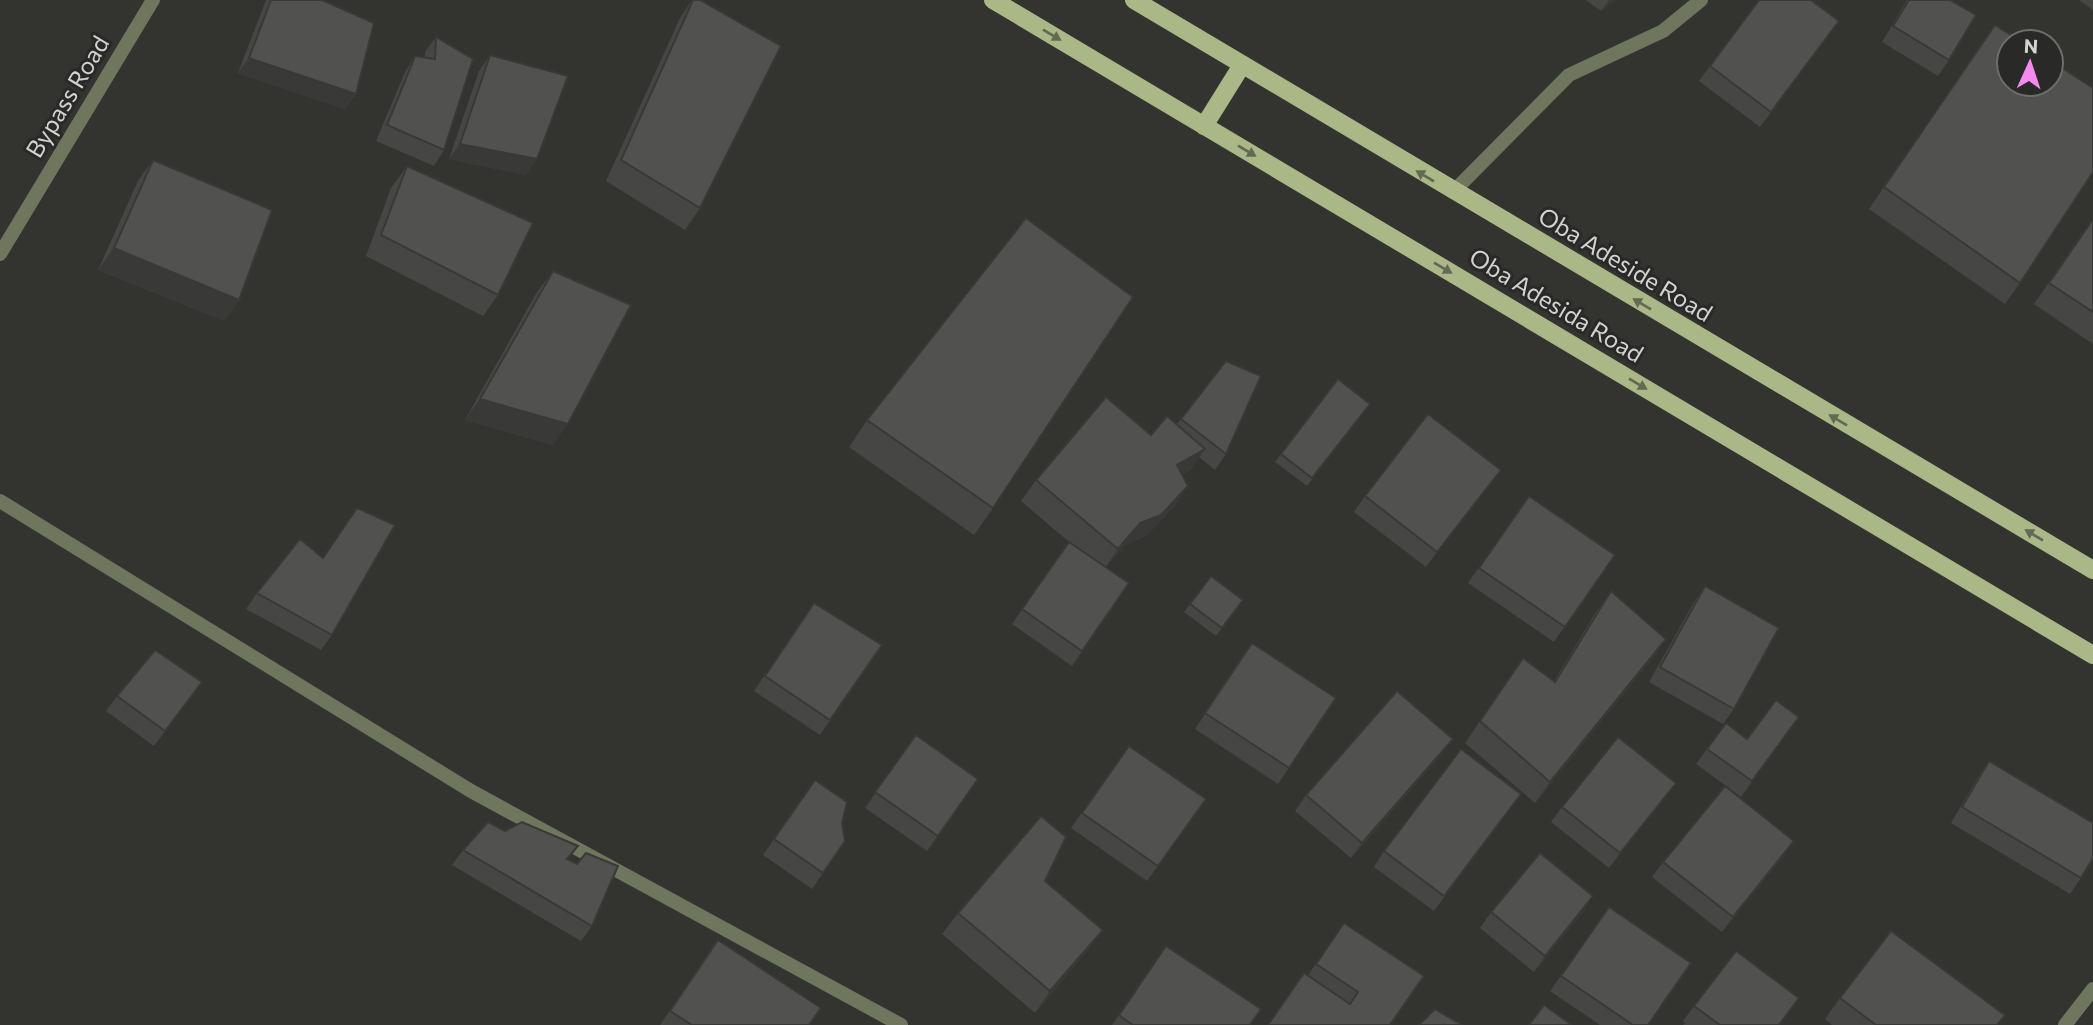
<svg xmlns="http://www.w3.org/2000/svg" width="2093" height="1025" font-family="Commissioner,sans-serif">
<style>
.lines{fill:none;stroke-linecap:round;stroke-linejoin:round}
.minor{stroke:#6f765e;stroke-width:14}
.tertiary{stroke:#6f765e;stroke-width:14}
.primary{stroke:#aab786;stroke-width:18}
.wall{fill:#464744}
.shaded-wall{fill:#393937}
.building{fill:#51524f;stroke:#393937;stroke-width:2}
.oneway{fill:#636952}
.labels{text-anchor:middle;stroke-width:6;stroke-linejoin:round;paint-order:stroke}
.street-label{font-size:24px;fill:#d3d4d2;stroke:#292a27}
</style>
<rect width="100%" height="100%" fill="#333430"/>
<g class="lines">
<!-- minor -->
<g class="minor">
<path d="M1453,192l116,-117 94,-44 38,-31"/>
<path d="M0,501l471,290 430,234"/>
<path d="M2065,1025l28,-36"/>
</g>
<!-- tertiary -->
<path class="tertiary" d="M0,254l153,-254"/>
<!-- primary -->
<g class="primary">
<path d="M993,0l1100,655"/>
<path d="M1134,0l959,570"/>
<path d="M1204,126l38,-61"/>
</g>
</g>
<!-- wall -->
<g class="wall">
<path d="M266,0h56l34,94 -11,15 -107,-36z"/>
<path d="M692,0h8v208l-15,22 -79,-49 74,-163z"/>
<path d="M1586,0h29l-14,11z"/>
<path d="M1907,0h43l-1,60 -11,16 -56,-34z"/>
<path d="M2079,0h14v10z"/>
<path d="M1995,25l25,258 -15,21 -136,-95z"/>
<path d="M436,37l8,113 -10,16 -58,-25 29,-69 10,-16 10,2v-6z"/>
<path d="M1828,37l-68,90 -61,-46 11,-15z"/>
<path d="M490,55l36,120 -77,-16 30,-88z"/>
<path d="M153,160l86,140 -15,21 -126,-51 40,-89z"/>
<path d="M407,166l91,129 -15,21 -117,-60 25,-68z"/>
<path d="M2093,219v125l-59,-40z"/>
<path d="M553,271v174l-88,-25 72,-128z"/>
<path d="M1364,412l-57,74 -32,-24 6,-8z"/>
<path d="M1181,419l45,35 -11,16 -16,-13 -9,13 -8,5 6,11 -15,22 -27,28 -21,9 -19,22 23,16 -57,83 -60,-42 57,-82 -48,-41 15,-21 141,-56z"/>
<path d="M867,420l126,88 -19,27 -125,-88z"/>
<path d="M1501,470l-75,97 -72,-55 11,-16z"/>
<path d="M1529,496l86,59 -61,87 -86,-59z"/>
<path d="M1211,576l32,24 -27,36 -32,-24z"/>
<path d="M1705,586l29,123 -11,15 -74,-42 45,-80z"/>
<path d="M1611,591l55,48 -15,21 -116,143 -70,-60 58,-85 31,23 42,-69z"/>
<path d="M257,593l75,42 -11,15 -75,-41z"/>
<path d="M803,618l79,27 -62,90 -66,-44z"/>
<path d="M1252,643l84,55 -58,86 -83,-55z"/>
<path d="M117,696l74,1 -37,49 -48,-35z"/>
<path d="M1726,723l21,16 41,-7 -47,65 -45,-33z"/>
<path d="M916,735l62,44 -51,72 -62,-43z"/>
<path d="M1129,746l77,53 -59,82 -76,-53z"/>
<path d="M1442,754l-91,104 -56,-47 11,-16z"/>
<path d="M1989,761l92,117 -11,16 -119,-71 27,-46z"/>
<path d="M815,780l27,43 3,18 -33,48 -49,-34z"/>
<path d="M1676,783l-11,15 -56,70 -58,-46 11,-15z"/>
<path d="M1510,809l-76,102 -60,-44 10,-16z"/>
<path d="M505,831l73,15 -10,13 9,5 15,62 -11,15 -129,-76 11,-15z"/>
<path d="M1794,841l-11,16 -61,75 -70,-55 11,-15z"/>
<path d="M1045,881l58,49 -16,21 -52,62 -93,-79 16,-21z"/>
<path d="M1593,896l-10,16 -49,60 -54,-44 11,-16z"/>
<path d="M1609,907l39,118h-48l-50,-34z"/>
<path d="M1344,923l46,102h-122l40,-50z"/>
<path d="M718,940l91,85h-149z"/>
<path d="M1166,946l84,79h-138z"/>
<path d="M1840,998l158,27h-166l-7,-6z"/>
<path d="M1694,1006l85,19h-96l2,-2 -2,-2z"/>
</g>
<!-- shaded-wall -->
<g class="shaded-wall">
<path d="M1609,0h6l-14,11z"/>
<path d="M249,58l107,36 -11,15 -107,-36z"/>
<path d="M460,144l77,15 -11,16 -77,-16z"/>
<path d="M114,248l125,52 -15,21 -126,-51z"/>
<path d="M480,399l88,25 -15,21 -88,-25z"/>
<path d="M1205,449l-15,21 -28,17 15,-22z"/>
<path d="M1501,470l-11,15 -64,82 11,-15z"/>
<path d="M1188,486l-15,22 -27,28 -21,9 -22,26 15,-22 22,-26z"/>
<path d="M1666,639l-15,21 -116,143 15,-21z"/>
<path d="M1453,739l-11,15 -91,104 11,-15z"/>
<path d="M1676,783l-11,15 -56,70 11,-15z"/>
<path d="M1794,841l-11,16 -61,75 11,-15z"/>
<path d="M1593,896l-10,16 -49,60 11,-16z"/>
<path d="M1103,930l-16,21 -52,62 15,-22z"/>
</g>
<!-- building -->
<g class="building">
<path d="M271,0h51l52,23 -18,71 -107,-36z"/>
<path d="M693,0h7l81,46 -81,162 -79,-48z"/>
<path d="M1759,0h52l28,21 -68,91 -61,-46z"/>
<path d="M1909,0h41l26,15 -27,45 -56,-34z"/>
<path d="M1995,25l27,17h-13v42h42v-23l42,27v84l-73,111 -136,-96z"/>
<path d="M436,37l37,22 -29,91 -57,-25 28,-69 20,3z"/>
<path d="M490,55l78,21 -31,83 -77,-15z"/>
<path d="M153,160l119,50 -33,90 -125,-52z"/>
<path d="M407,166l126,57 -35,72 -117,-60z"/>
<path d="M1026,218l107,79 -140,211 -126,-88z"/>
<path d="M2093,219v93l-44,-29z"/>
<path d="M553,271l78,34 -63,119 -88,-25z"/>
<path d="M1226,361l35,15 -35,78 -45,-35z"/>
<path d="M1338,379l32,25 -58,74 -31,-24z"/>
<path d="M1106,397l45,38 16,-19 38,33 -28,16 11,21 -27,29 -21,8 -22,26 -82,-69z"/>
<path d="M1428,414l73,56 -64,82 -72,-56z"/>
<path d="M1529,496l86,59 -50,72 -86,-59z"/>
<path d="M357,508l38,17 -63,110 -75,-42 43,-54 23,19z"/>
<path d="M1069,542l60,41 -47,68 -60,-42z"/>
<path d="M1211,576l32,24 -21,28 -32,-24z"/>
<path d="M1705,586l74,42 -45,81 -74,-42z"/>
<path d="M1611,591l55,48 -116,143 -70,-61 43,-63 32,24z"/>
<path d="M814,603l68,42 -52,75 -65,-44z"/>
<path d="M1252,643l84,55 -47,70 -84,-55z"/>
<path d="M155,650l47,32 -37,49 -48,-35z"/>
<path d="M1397,691l56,48 -91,104 -56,-48z"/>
<path d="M1776,700l23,17 -47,64 -45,-32 19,-26 21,16z"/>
<path d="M916,735l62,44 -40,57 -63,-44z"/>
<path d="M1618,737l58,46 -56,70 -58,-46z"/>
<path d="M1129,746l77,53 -48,67 -76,-53z"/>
<path d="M1461,749l60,45 -77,102 -60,-45z"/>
<path d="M1989,761l104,62v35l-12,20 -119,-71z"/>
<path d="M815,780l32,22 -5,21 3,18 -22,32 -49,-34z"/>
<path d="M1725,786l69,55 -61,76 -70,-55z"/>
<path d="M1041,816l25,21 -21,44 58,49 -53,61 -92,-78z"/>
<path d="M488,822l17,9 17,-9 56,24 -11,13 10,5 9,-11 32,13 -26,60 -129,-76z"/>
<path d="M1540,853l53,43 -48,60 -54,-44z"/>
<path d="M1609,907l82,56 -43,62h-15l-72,-49z"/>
<path d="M1344,923l80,53 -34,49h-122l36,-52 46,31 8,-12 -42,-28z"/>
<path d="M1891,931l114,84 -8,10h-121l-36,-27z"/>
<path d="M718,940l103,68 -12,17h-117l-22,-14z"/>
<path d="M1166,946l95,63 -11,16h-117l-14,-10z"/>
<path d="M1736,951l63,47 -20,27h-59l-26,-19z"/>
<path d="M1544,1005l28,20h-43z"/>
<path d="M1435,1009l27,16h-43z"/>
</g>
<!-- one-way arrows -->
<defs><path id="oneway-solid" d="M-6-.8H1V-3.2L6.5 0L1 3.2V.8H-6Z" transform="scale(1.75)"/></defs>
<g class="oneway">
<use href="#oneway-solid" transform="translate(1052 35) rotate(31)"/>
<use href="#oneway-solid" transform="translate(1247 151) rotate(31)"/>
<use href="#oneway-solid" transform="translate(1425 176) rotate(-149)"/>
<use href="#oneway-solid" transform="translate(1443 268) rotate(31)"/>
<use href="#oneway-solid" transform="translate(1642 304) rotate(-149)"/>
<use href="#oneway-solid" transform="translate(1638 384) rotate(31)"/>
<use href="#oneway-solid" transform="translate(1838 420) rotate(-149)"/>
<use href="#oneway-solid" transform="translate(2034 535) rotate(-149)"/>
</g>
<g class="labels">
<!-- street labels -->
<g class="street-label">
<text transform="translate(68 97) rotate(-59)" y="8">Bypass Road</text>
<text transform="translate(1625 265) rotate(31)" y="8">Oba Adeside Road</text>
<text transform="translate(1556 306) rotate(31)" y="8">Oba Adesida Road</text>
</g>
</g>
<!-- north arrow -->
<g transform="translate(2030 63) rotate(3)"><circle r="33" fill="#292a27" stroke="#6d6e6b" stroke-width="2"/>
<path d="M0-5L12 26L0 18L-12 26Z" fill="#f689ee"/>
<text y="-10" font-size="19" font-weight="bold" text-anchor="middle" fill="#d3d4d2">N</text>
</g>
</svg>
